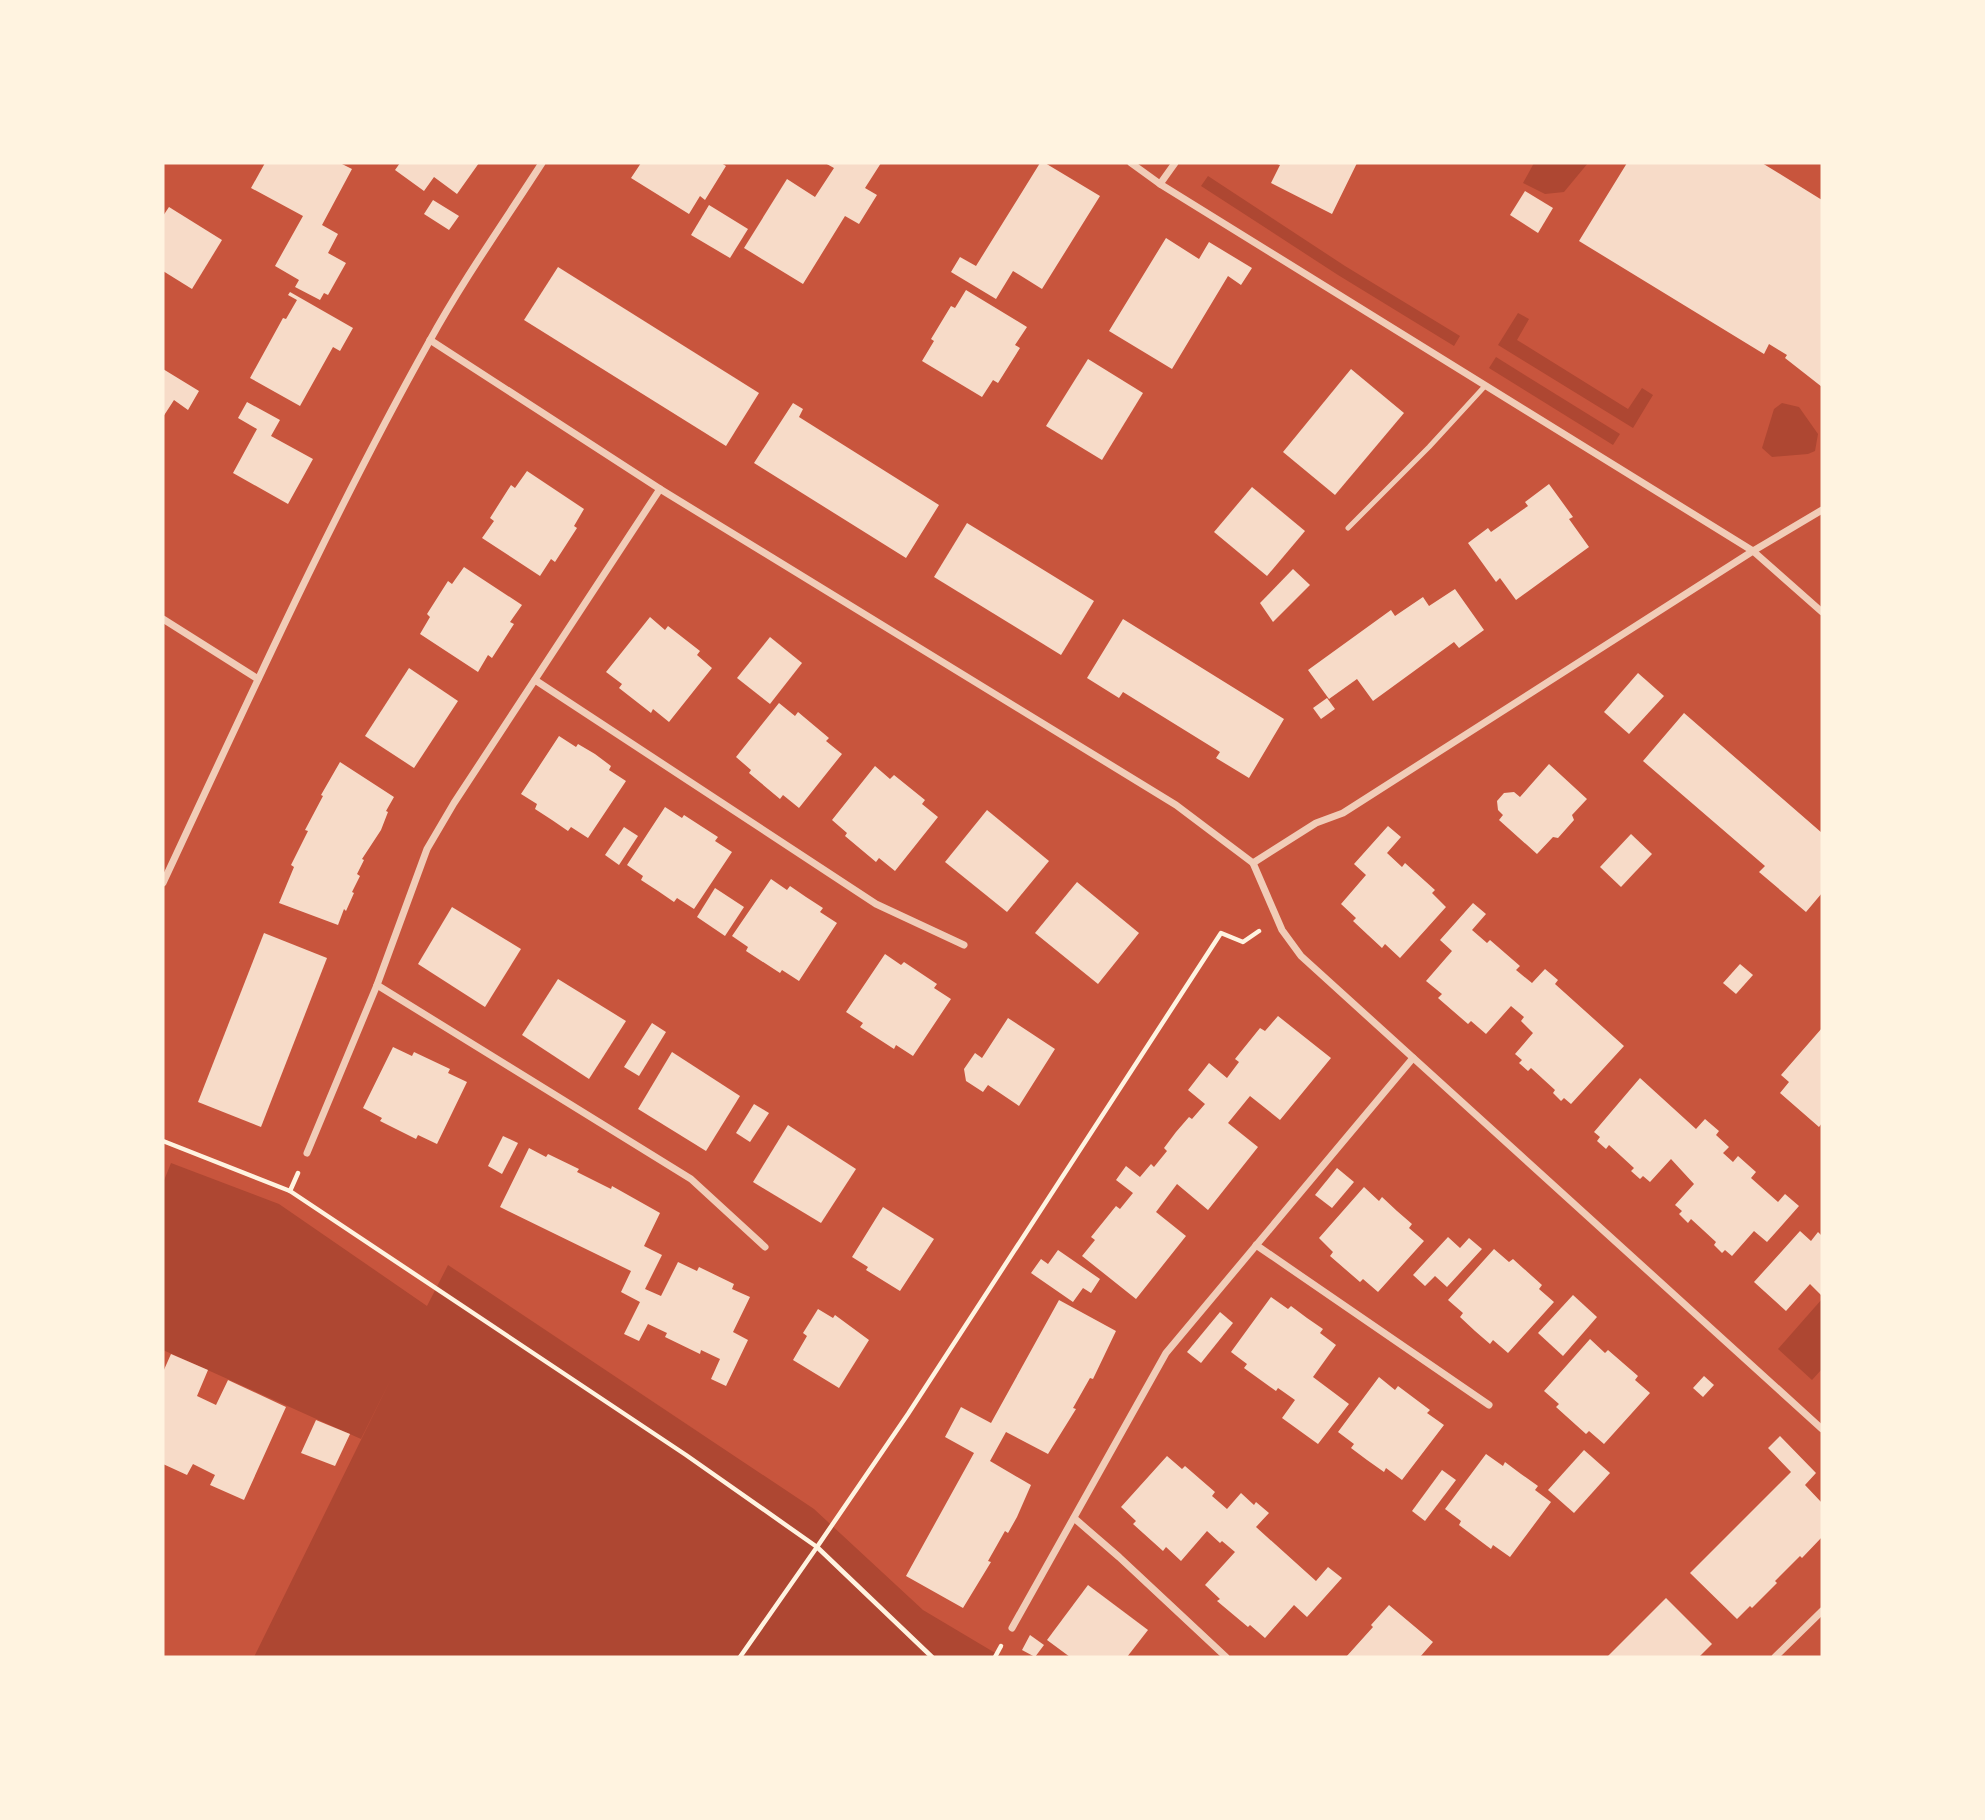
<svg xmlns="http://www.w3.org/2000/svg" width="1985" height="1820" font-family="'Sofia Sans Condensed',sans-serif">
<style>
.green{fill:#ae4732}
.building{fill:#f7dbc8}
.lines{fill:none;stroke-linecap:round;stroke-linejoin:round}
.path{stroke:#fff3e0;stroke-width:4.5}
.service{stroke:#f1ccb7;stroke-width:5}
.minor{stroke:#f1ccb7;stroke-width:7}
</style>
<rect width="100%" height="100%" fill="#c8553d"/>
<!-- green -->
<g class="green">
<path d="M1534,163h54l-24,29 -19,2 -22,-11z"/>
<path d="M1208,176l137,90 115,70 -6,10 -116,-71 -137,-89z"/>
<path d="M1518,313l11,6 -12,21 111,69 14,-21 11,7 -20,33 -135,-83z"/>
<path d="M1496,357l124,77 -7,11 -124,-77z"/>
<path d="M1782,403l17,4 19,27 -3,17 -7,3 -36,3 -10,-9 12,-39z"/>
<path d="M171,1163l108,41 148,102 21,-41 366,244 109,101 79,47h-748l138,-280 -31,62 -198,-89v-167z"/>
<path d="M1822,1299v70l-10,11 -34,-31z"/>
</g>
<!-- building -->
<g class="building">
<path d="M265,163h75l12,6 -30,56 16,9 -10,19 18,10 -18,32 -4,-2 -4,7 -25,-13 4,-7 -24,-14 28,-50 -52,-28z"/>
<path d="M400,163h79l-22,31 -23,-17 -10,14 -29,-21z"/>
<path d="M641,163h80l5,3 -21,34 -5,-4 -11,18 -58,-36z"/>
<path d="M825,163h56l-16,25 12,7 -18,29 -14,-8 -42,68 -59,-36 43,-69 28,18 19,-29z"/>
<path d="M1040,163h5l55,33 -58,93 -29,-18 -17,28 -45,-27 9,-15 16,9z"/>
<path d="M1275,163h82l-25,51 -61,-31 9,-18z"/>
<path d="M1627,163h135l60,37v187l-37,-29 2,-3 -18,-11 -5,10 -185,-113z"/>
<path d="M1525,191l28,17 -15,25 -28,-18z"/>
<path d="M433,200l26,16 -10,14 -25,-16z"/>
<path d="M709,205l39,24 -18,29 -39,-23z"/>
<path d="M169,207l53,33 -30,49 -29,-18v-55z"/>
<path d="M1166,238l33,21 10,-17 43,26 -11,17 -13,-9 -56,93 -63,-38z"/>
<path d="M558,267l201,126 -33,53 -202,-126z"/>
<path d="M966,290l61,37 -12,18 5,3 -22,35 -5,-3 -11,17 -60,-36 12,-20 -3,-2 20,-33 4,2z"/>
<path d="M290,292l63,36 -13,23 -7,-4 -33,59 -50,-28 33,-60 3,1 11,-19 -9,-5z"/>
<path d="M1088,359l55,34 -41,67 -56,-34z"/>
<path d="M163,369l36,22 -11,19 -14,-10 -11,17z"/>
<path d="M1351,369l53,44 -69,82 -52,-43z"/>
<path d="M247,402l33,18 -9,16 42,23 -25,45 -55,-31 24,-44 -19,-11z"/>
<path d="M793,403l10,6 -4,8 140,88 -33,53 -152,-95z"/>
<path d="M527,471l57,38 -10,17 3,2 -22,34 -4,-3 -11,17 -58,-38 12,-17 -4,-3 21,-33 4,3z"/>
<path d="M1549,484l24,33 -4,2 20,28 -73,53 -16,-22 -4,4 -28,-39 20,-15 3,4 37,-26 -3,-4z"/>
<path d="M1252,487l53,44 -38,45 -53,-44z"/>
<path d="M967,523l127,78 -33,54 -127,-78z"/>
<path d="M464,567l58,38 -12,17 4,2 -22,34 -4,-3 -10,17 -58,-38 10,-17 -3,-3 21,-33 4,3z"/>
<path d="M1293,569l17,16 -37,37 -13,-19z"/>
<path d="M1455,589l29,41 -25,18 -5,-6 -81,59 -16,-22 -28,20 -21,-29 83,-60 4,6 28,-19 6,9z"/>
<path d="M650,617l15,13 3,-4 32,25 -3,4 15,13 -43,54 -16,-13 -2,4 -32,-25 3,-4 -16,-12z"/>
<path d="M1123,619l161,100 -35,59 -33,-20 4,-6 -97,-60 -4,6 -32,-20z"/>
<path d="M770,637l32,26 -32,41 -33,-26z"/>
<path d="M409,668l49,33 -44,67 -49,-32z"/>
<path d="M1638,673l26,23 -35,38 -25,-22z"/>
<path d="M1327,698l8,11 -14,10 -8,-11z"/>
<path d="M779,703l16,13 3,-4 31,26 -3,3 16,13 -43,54 -16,-13 -3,4 -31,-26 2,-3 -15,-13z"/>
<path d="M1684,713l138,120v60l-16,19 -47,-40 6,-6 -122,-105z"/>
<path d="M559,736l17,11 2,-3 17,10 16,12 -2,4 17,11 -38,57 -17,-11 -3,4 -16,-11 -17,-11 2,-5 -16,-10z"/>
<path d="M340,762l54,35 -8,14 2,1 -7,18 -19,29 2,1 -7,14 3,2 -8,16 2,1 -8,18 -2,-2 -6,16 -59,-22 15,-36 -3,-2 17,-34 -3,-1 18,-34 -2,-1z"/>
<path d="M1549,764l38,35 -15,16 2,5 -16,18 -5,-1 -16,17 -38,-34 4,-5 -5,-5 -1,-9 7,-8 10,-1 6,5z"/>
<path d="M875,766l15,13 4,-4 31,25 -3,4 16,13 -43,54 -16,-13 -3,4 -31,-26 2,-3 -15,-13z"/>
<path d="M665,807l17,11 2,-3 34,22 -3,4 17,11 -38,57 -17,-11 -3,4 -16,-11 -17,-11 2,-4 -16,-11z"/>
<path d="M987,810l62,51 -42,51 -62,-50z"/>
<path d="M1388,826l13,11 -14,16 15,14 3,-4 30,27 -3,3 14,14 -46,51 -15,-14 -3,4 -14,-13 -15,-14 3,-3 -15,-14 25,-29 -12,-11z"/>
<path d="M624,827l14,9 -19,29 -14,-10z"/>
<path d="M1631,834l21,20 -31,33 -21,-20z"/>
<path d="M771,879l16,11 3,-4 16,11 17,11 -3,4 17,11 -38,58 -17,-11 -2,3 -34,-22 2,-4 -16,-11z"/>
<path d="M1077,882l62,51 -41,51 -63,-51z"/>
<path d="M715,888l29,19 -19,29 -28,-19z"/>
<path d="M1473,903l13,11 -14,16 15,13 3,-3 30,26 -4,4 16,13 13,-14 13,11 -3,4 69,62 -53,58 -7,-6 -3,3 -8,-8 2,-3 -24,-22 -3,3 -9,-8 3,-3 -7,-6 18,-21 -12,-12 3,-4 -13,-11 -25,28 -15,-13 -3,3 -30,-26 4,-4 -16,-13 26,-30 -12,-11z"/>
<path d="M452,907l69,42 -36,58 -67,-43z"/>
<path d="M264,933l63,25 -66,169 -63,-25z"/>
<path d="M885,954l16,11 3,-3 33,22 -3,4 17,11 -38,57 -17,-11 -2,4 -34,-22 3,-4 -17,-11z"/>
<path d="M1740,964l13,11 -17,19 -13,-11z"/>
<path d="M558,979l68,42 -37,58 -67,-44z"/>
<path d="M1278,1016l53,42 -51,62 -30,-24 -22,27 30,24 -50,63 -31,-26 -21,28 30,24 -50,63 -54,-43 13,-16 -4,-3 25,-31 4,3 13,-16 -17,-13 10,-14 14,11 11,-13 3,3 13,-16 -3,-3 12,-16 13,-15 3,2 13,-15 -17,-14 21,-27 18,15 12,-16 -4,-3 25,-31 5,3z"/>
<path d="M1008,1018l47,31 -36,57 -31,-21 -5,7 -17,-11 -2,-12 11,-16 7,5z"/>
<path d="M652,1023l14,9 -27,44 -15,-9z"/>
<path d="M1822,1028v95l-3,4 -39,-34 9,-11 -8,-7z"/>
<path d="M393,1047l19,9 2,-4 36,17 -2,4 19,9 -30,62 -19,-9 -2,4 -36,-18 2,-3 -19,-10z"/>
<path d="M672,1052l68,44 -34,55 -68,-42z"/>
<path d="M1640,1078l56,51 9,-10 14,12 -3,4 13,12 -6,6 10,9 5,-6 18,16 -5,6 27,24 7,-8 14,12 -32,36 -13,-11 -22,25 -7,-6 -3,3 -8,-8 2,-3 -13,-12 -12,-11 -3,4 -9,-9 3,-3 -7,-6 19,-21 -23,-25 -21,23 -7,-6 -3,3 -9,-8 3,-3 -25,-23 -3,4 -9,-8 3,-4 -6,-5z"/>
<path d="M754,1104l15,9 -19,29 -14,-9z"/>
<path d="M788,1125l68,44 -35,54 -68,-41z"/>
<path d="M503,1136l15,7 -16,31 -14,-8z"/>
<path d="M529,1148l17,9 2,-3 31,15 -2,3 34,17 1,-3 48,27 -16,33 18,9 -17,34 16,7 17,-34 19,9 2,-4 35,17 -2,5 18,8 -17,35 15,8 -22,46 -15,-7 9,-20 -19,-9 -1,4 -35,-17 2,-4 -19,-9 -9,17 -15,-7 16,-32 -19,-10 10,-21 -131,-64z"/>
<path d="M1337,1168l17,14 -22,26 -17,-13z"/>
<path d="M1364,1187l15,14 3,-4 15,14 15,13 -3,4 15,13 -46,51 -15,-13 -3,3 -30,-26 3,-4 -14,-14z"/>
<path d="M883,1207l51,32 -34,52 -34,-21 2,-3 -16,-10z"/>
<path d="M1800,1231l11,10 7,-9 4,4v60l-12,-12 -24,27 -32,-29z"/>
<path d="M1448,1237l12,11 9,-10 13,11 -35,38 -12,-11 -10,10 -12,-11z"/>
<path d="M1494,1249l15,13 4,-3 29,26 -3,4 15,13 -46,51 -15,-13 -3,4 -15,-13 -15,-14 3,-4 -15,-13z"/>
<path d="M1058,1250l42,29 -9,14 -8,-5 -10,14 -42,-29 10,-14 7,5z"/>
<path d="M1573,1295l24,22 -34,39 -25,-23z"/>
<path d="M1271,1297l17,12 3,-3 16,12 16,11 -3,4 16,12 -23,32 36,27 -31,40 -36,-26 13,-18 -17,-12 -2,3 -32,-23 3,-4 -16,-12z"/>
<path d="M1059,1300l57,31 -23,48 -3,-1 -17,30 3,1 -28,45 -42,-22 -16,29 41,24 -14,32 -9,16 -3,-2 -17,30 3,1 -28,46 -57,-32 68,-123 -29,-16 16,-30 30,16z"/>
<path d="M818,1309l15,9 2,-3 34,25 -30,48 -46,-28 14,-24 -4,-3z"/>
<path d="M1220,1312l13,11 -32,40 -14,-11z"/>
<path d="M1590,1339l15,14 3,-3 30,26 -3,4 15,13 -46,51 -15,-13 -3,3 -30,-27 3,-3 -15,-13z"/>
<path d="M171,1354l37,16 -11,26 19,9 12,-25 58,27 -42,93 -34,-15 5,-10 -22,-11 -6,11 -24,-11v-92z"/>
<path d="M1704,1376l10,9 -11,12 -10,-9z"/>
<path d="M1379,1377l16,13 3,-4 32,24 -3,3 17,12 -42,55 -16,-12 -2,4 -17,-12 -16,-12 3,-4 -16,-12z"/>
<path d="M316,1420l34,14 -15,32 -34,-13z"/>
<path d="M1780,1436l36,37 -11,12 17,18v34l-20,21 -2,-2 -25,25 2,2 -25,25 -2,-2 -13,13 -47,-46 101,-101 -23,-24z"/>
<path d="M1584,1450l26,23 -36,40 -26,-23z"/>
<path d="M1486,1454l17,12 2,-4 16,12 17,12 -3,4 16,12 -41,55 -17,-12 -2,4 -32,-24 2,-4 -16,-12z"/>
<path d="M1167,1456l15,13 3,-3 30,26 -3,4 15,13 14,-16 13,12 2,-3 13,11 -13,14 60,54 12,-14 14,11 -35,39 -13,-12 -29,33 -15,-13 -2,2 -31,-26 3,-2 -15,-14 30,-33 -13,-11 -2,2 -13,-12 -26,30 -15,-14 -3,4 -30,-27 3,-3 -15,-14z"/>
<path d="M1442,1470l14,10 -31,41 -13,-10z"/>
<path d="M1088,1585l60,45 -21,27h-57l-23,-17z"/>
<path d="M1666,1598l46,46 -13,13h-92z"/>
<path d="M1389,1605l44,37 -13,15h-74l27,-30 -2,-2z"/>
<path d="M1030,1635l14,10 -9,12 -13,-7z"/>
</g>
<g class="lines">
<!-- path -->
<g class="path">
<path d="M163,1141l127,50 8,-18"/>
<path d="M290,1191l396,264 131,92 -77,110"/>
<path d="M932,1657l-115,-110 91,-133 313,-481 22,9 16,-11"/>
<path d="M995,1657l6,-11"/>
</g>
<!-- service -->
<path class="service" d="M1348,528l81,-81 56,-61"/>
<!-- minor -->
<g class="minor">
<path d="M1131,163l29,21 593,367 69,61"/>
<path d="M1160,184l15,-21"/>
<path d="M430,340l230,149 516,316 77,58 29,67 19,26 521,473"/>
<path d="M163,619l95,60"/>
<path d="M535,680l341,224 88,41"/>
<path d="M1253,863l63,-40 27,-10 410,-262 69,-41"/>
<path d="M163,883c85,-182 168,-366 266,-541 34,-62 75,-120 113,-179"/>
<path d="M377,985l314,194 74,68"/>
<path d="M307,1153l70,-168 50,-136 27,-46 206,-314"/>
<path d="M1256,1245l233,160"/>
<path d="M1074,1518l45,39 107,100"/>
<path d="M1012,1628l154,-275 247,-295"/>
<path d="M1775,1657l47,-46"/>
</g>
</g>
<!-- border -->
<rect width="1985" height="1820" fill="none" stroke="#fff3e0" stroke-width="329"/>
</svg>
